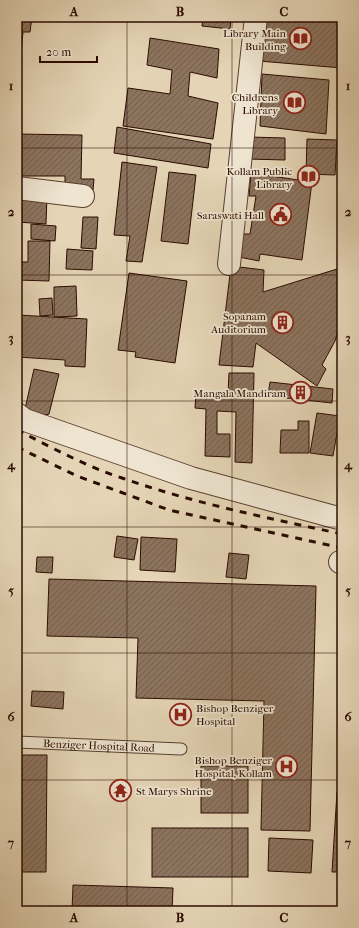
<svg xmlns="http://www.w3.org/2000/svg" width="359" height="928" font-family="'IM FELL French Canon',serif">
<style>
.building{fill:url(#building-hatch);stroke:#2b0b01}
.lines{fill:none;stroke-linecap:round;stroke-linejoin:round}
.service-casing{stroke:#5a3e2e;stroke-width:13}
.minor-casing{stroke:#5a3e2e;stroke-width:24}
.service{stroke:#eee4d0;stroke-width:11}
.minor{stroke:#eee4d0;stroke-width:22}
.rail{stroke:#2b0b01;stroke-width:3;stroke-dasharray:7 7;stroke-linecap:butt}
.grid{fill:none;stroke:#2b0b01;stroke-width:1;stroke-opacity:0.55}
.labels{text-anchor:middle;stroke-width:3.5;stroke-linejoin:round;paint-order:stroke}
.poi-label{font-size:11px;fill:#2b0b01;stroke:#eee4d0;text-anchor:end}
.street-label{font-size:11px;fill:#2b0b01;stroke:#eee4d0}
.neatline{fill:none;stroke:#2b0b01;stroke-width:1.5}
.grid-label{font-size:13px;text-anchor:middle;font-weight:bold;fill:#2b0b01}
</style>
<defs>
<pattern id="building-hatch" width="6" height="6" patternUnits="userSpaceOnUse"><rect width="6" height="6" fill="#8c745f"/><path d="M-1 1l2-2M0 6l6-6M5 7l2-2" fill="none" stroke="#735d4c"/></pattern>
</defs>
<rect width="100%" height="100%" fill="#e5d5b6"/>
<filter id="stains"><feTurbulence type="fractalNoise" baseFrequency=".005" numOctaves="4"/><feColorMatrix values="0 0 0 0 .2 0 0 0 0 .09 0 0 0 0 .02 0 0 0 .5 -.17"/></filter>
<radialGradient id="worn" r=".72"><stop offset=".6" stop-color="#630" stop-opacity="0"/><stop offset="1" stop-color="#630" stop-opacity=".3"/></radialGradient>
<!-- building -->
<g class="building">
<path d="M17,17h15l-2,15h-7l-3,32h-3z"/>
<path d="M203,17h28l-1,12 -28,-3z"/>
<path d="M262,17h80v51l-83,-7z"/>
<path d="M150,38l69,11 -2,29 -27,-6 -2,24 30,7 -5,36 -90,-13 5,-38 42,6 2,-24 -25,-5z"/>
<path d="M262,74l67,6 -3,54 -66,-8z"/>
<path d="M117,127l94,17 -3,24 -94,-15z"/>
<path d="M17,134l65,1 -1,44h13l-1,11 -28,-1v-13h-48z"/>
<path d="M249,137l36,1v22l-37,-1z"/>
<path d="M307,139l30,1 -2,35 -29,-1z"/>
<path d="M122,162l35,5 -15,95 -16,-1 4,-25 -16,-1z"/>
<path d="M169,172l27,3 -8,69 -27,-3z"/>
<path d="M251,173l61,9 -10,78 -42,-6 -1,7 -20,-4 2,-23h9l6,-38h-7z"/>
<path d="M17,194l30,1 -1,29 -29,-2z"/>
<path d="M83,217h15l-2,32 -15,-1z"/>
<path d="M31,224l25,2 -1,15 -24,-2z"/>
<path d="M28,241h22l-1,40 -32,-1v-18h11z"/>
<path d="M67,249l26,2 -1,19 -26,-1z"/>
<path d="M231,266l33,4 -1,22 74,-23 5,8v11l-4,4 1,36 -4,13 -13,24 4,4 -9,17 -61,-43 -3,24 -34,-2z"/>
<path d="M129,273l58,8 -12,82 -40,-6 1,-5 -18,-2z"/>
<path d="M76,286l1,30 -23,1v-30z"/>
<path d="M52,298l1,17 -13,1 -1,-17z"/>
<path d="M18,315l69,4 -2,48 -20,-1v-6l-48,-3z"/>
<path d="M34,369l25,5 -10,40 -24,6v-11z"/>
<path d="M229,373h25l-2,90 -17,-1 1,-50 -19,-1v23h13v23l-25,-1 1,-47 -11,-1 1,-14 32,1z"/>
<path d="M270,382l63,7 -1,14 -64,-7z"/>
<path d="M317,413l23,3 -7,40 -23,-3z"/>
<path d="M298,421h11v32h-29l1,-23h17z"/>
<path d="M117,536l21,3 -4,21 -20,-3z"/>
<path d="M141,537l36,2 -2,33 -35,-2z"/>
<path d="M229,553l20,2 -3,24 -20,-2z"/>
<path d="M37,557h16l-1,16 -16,-1z"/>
<path d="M49,579l267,7 -6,245 -49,-1 3,-129 -128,-3 2,-60 -91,-2z"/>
<path d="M32,691l32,1 -1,17 -32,-3z"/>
<path d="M17,755h30l-1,117h-29z"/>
<rect x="201" y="766" width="47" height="47"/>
<path d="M337,792h5v80h-10z"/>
<rect x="152" y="828" width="96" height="49"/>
<path d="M269,838l44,2 -2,33 -43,-2z"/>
<path d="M73,885l100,3 -1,23h-100z"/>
</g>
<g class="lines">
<defs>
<g id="service">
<path id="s1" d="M17,742l164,7"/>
</g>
<g id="minor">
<path d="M17,188l66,8"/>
<path d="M229,264l27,-247"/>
<path d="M17,414l8,6 166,58 151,41"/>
<path d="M340,562h2"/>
</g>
</defs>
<!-- service casing -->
<use href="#service" class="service-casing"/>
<!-- minor casing -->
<use href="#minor" class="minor-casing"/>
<!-- service -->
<use href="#service" class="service"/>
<!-- minor -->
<use href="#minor" class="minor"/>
<!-- rail -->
<g class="rail">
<path d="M17,430c34,17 68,36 105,48 71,25 146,40 220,56"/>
<path d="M17,447l60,29 92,34 173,38"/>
</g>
</g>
<!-- grid -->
<path class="grid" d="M127,17v894M232,17v894M17,148h325M17,275h325M17,401h325M17,527h325M17,653h325M17,780h325"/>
<!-- icons -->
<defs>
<symbol id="library-ring" viewBox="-11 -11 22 22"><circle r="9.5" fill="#eee4d0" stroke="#8f2418" stroke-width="1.5"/><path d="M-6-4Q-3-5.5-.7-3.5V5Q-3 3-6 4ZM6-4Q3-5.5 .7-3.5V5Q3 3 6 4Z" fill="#8f2418"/></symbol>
<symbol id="civic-ring" viewBox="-11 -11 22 22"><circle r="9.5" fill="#eee4d0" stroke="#8f2418" stroke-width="1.5"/><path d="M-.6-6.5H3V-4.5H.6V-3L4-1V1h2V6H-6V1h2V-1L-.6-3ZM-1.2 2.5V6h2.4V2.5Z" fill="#8f2418"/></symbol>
<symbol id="building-ring" viewBox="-11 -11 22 22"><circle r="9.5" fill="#eee4d0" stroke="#8f2418" stroke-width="1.5"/><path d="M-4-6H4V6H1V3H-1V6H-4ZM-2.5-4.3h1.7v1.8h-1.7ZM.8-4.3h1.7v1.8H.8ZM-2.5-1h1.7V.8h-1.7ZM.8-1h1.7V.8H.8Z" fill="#8f2418"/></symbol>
<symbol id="hospital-ring" viewBox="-11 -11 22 22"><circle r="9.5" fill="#eee4d0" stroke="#8f2418" stroke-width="1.5"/><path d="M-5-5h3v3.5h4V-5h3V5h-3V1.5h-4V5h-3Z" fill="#8f2418"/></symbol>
<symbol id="temple-ring" viewBox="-11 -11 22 22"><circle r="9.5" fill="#eee4d0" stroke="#8f2418" stroke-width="1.5"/><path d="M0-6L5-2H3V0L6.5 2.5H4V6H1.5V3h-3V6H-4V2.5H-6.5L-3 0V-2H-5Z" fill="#8f2418"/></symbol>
</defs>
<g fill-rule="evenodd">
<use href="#library-ring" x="288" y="26" width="25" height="25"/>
<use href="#library-ring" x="282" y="90" width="25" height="25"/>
<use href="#library-ring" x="296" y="164" width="25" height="25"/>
<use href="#civic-ring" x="268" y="202" width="25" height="25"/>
<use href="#building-ring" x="270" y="310" width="25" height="25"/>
<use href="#building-ring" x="288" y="380" width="25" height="25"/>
<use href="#hospital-ring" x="168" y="702" width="25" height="25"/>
<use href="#hospital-ring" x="274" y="754" width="25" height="25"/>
<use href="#temple-ring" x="108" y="778" width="25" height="25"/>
</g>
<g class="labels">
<!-- poi labels -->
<g class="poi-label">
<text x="286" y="37">Library Main<tspan x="286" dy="13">Building</tspan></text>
<text x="278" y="101">Childrens<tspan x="278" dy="13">Library</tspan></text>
<text x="292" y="175">Kollam Public<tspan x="292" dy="13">Library</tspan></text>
<text x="264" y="219">Saraswati Hall</text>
<text x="266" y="320">Sopanam<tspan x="266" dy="13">Auditorium</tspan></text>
<text x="286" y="397">Mangala Mandiram</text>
<text x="196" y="712" text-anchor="start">Bishop Benziger<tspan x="196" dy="13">Hospital</tspan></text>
<text x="272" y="764">Bishop Benziger<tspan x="272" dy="13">Hospital, Kollam</tspan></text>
<text x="136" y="795" text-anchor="start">St Marys Shrine</text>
</g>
<!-- street labels -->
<g class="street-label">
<text dy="4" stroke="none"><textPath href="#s1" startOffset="82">Benziger Hospital Road</textPath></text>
</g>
</g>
<!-- margin -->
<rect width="359" height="928" fill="none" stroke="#e5d5b6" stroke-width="44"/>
<!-- scale -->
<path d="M40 56v6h57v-6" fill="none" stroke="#2b0b01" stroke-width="2"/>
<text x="46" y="56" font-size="12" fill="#2b0b01" stroke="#eee4d0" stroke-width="3" paint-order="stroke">20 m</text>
<rect x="22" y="22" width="315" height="884" class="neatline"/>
<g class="grid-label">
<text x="74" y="16">A</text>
<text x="180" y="16">B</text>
<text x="284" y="16">C</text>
<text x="11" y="90">1</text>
<text x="348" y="90">1</text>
<text x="11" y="216">2</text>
<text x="348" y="216">2</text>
<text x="11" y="342">3</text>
<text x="348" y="342">3</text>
<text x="11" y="469">4</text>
<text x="348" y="469">4</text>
<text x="11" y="595">5</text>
<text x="348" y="595">5</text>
<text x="11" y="721">6</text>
<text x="348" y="721">6</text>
<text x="11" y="847">7</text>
<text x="348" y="847">7</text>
<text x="74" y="922">A</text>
<text x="180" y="922">B</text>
<text x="284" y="922">C</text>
</g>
<rect width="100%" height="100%" filter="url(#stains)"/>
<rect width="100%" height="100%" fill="url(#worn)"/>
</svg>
